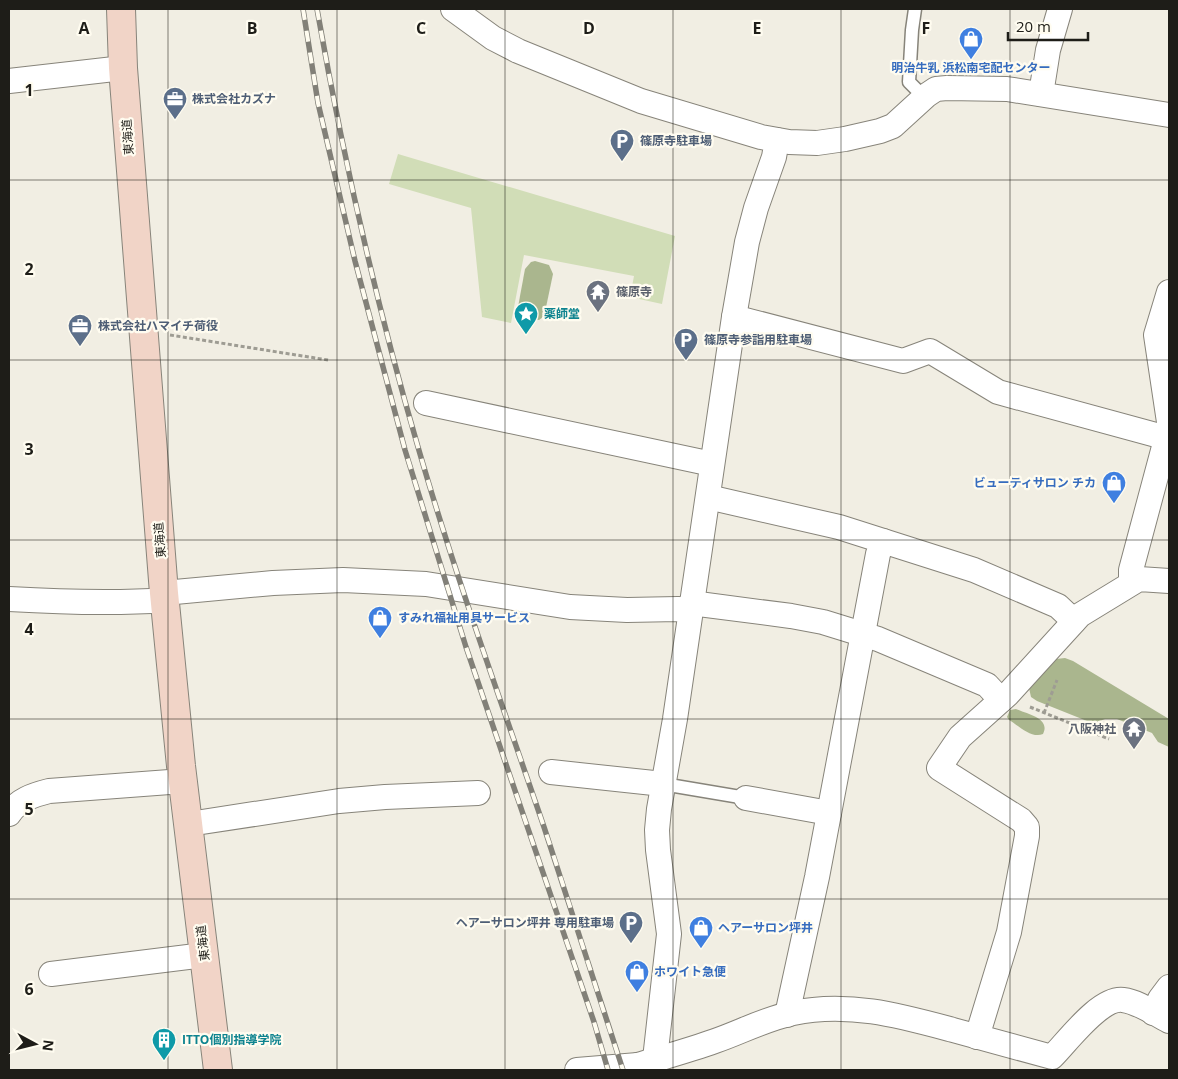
<svg xmlns="http://www.w3.org/2000/svg" width="1178" height="1079" font-family="'Open Sans','Noto Sans JP',sans-serif">
<style>
.green{fill:#d1ddb7}
.forest{fill:#aab68e}
.lines{fill:none;stroke-linecap:round;stroke-linejoin:round}
.service-casing{stroke:#87847a;stroke-width:15}
.minor-casing{stroke:#87847a;stroke-width:26}
.secondary-casing{stroke:#87847a;stroke-width:30}
.path{stroke:#9e9c93;stroke-width:3;stroke-dasharray:4 2.5;stroke-linecap:butt}
.service{stroke:#fff;stroke-width:12}
.minor{stroke:#fff;stroke-width:24}
.secondary{stroke:#f1d4c7;stroke-width:28}
.rail-casing{stroke:#828078;stroke-width:5.5}
.rail{stroke:#fffcf0;stroke-width:4;stroke-dasharray:11;stroke-linecap:butt}
.grid{fill:none;stroke:#1e1d18;stroke-width:1;stroke-opacity:0.55}
.labels{text-anchor:middle;stroke-width:4.5;stroke-linejoin:round;paint-order:stroke}
.shop-label{font-size:12px;font-weight:bold;fill:#366cbe;stroke:#fffcf0;text-anchor:start}
.service-label{font-size:12px;font-weight:bold;fill:#4e5e75;stroke:#fffcf0;text-anchor:start}
.street-label{font-size:12px;fill:#1e1d18;stroke:#fffcf0}
.worship-label{font-size:12px;font-weight:bold;fill:#5b616d;stroke:#fffcf0;text-anchor:start}
.culture-label{font-size:12px;font-weight:bold;fill:#0d838f;stroke:#fffcf0;text-anchor:start}
.grid-label{font-size:16px;text-anchor:middle;font-weight:bold;fill:#1e1d18;stroke:#fffcf0;stroke-width:4.5;stroke-linejoin:round;paint-order:stroke}
</style>
<rect width="100%" height="100%" fill="#f1eee3"/>
<!-- green -->
<path class="green" d="M398,154l277,82 -13,68 -32,-7 4,-21 -110,-21 -13,68 -29,-6 -11,-109 -82,-24z"/>
<!-- forest -->
<g class="forest">
<path d="M535,261l14,4 4,9 -8,38 -2,5 -4,3 -17,-3 -3,-4 -1,-6 7,-38 6,-7z"/>
<path d="M1065,658l8,3 96,58v28l-11,-5 -6,-9 -35,-14h-12l-11,4 -7,-2 -50,-20 -6,-4 -2,-9 27,-29z"/>
<path d="M1016,709c11,5 35,9 27,25 -11,5 -24,-8 -34,-14l-2,-3 3,-7z"/>
</g>
<g class="lines">
<defs>
<g id="service">
<path d="M915,9l-3,21 -3,52 15,15"/>
<path d="M663,784l83,14"/>
</g>
<g id="minor">
<path d="M453,9l40,29 25,13 123,50 120,36 28,5 28,1 28,-4 35,-8 13,-5 34,-31 9,-6 11,-1 60,1 162,26"/>
<path d="M9,81l114,-13"/>
<path d="M1041,94l7,-44 12,-41"/>
<path d="M1169,292l-13,43 13,87"/>
<path d="M734,317l169,44 27,-10 68,41 169,46"/>
<path d="M426,403l286,61"/>
<path d="M708,497l131,30 135,43 84,36 16,15"/>
<path d="M1131,583v-13l38,-142"/>
<path d="M164,593l109,-10 70,-3 83,4 144,23 57,3 51,-1 13,1"/>
<path d="M9,599c52,3 104,5 156,1"/>
<path d="M691,603l100,13 32,6 55,17 109,46 14,15"/>
<path d="M551,772l112,12"/>
<path d="M746,798l83,15"/>
<path d="M9,814c9,-14 24,-19 40,-23l134,-10"/>
<path d="M189,824l150,-23 46,-4 93,-4"/>
<path d="M51,974l153,-19"/>
<path d="M1153,1013l7,-14 9,-12"/>
<path d="M787,1015l30,-138 61,-323 5,-13"/>
<path d="M977,1037l32,-105 18,-96v-9l-6,-7 -82,-52 21,-31 48,-43 72,-79 59,-36 30,2"/>
<path d="M655,1059l14,-125 -11,-84 -1,-20 2,-21 16,-90 59,-402 13,-75 9,-34 18,-51 3,-17"/>
<path d="M638,1065c26,-8 52,-15 77,-24 26,-9 50,-22 78,-28 55,-12 108,3 160,17 33,9 66,18 99,27 16,-16 48,-60 71,-57 16,2 32,14 46,21"/>
<path d="M577,1070l61,-5 2,5"/>
</g>
<path id="secondary" d="M121,9l2,59 41,525 17,173 37,304"/>
</defs>
<!-- service casing -->
<use href="#service" class="service-casing"/>
<!-- minor casing -->
<use href="#minor" class="minor-casing"/>
<!-- secondary casing -->
<use href="#secondary" class="secondary-casing"/>
<!-- path -->
<g class="path">
<path d="M170,335l158,25"/>
<path d="M1030,707l79,32"/>
<path d="M1044,713l13,-33"/>
</g>
<!-- service -->
<use href="#service" class="service"/>
<!-- minor -->
<use href="#minor" class="minor"/>
<!-- secondary -->
<use href="#secondary" class="secondary"/>
<defs>
<g id="rail">
<path d="M303,9l15,94 37,158 50,189 61,197 128,375 14,48"/>
<path d="M317,9c26,148 59,294 101,438 37,128 83,254 126,380 27,81 52,162 79,243"/>
</g>
</defs>
<!-- rail casing -->
<use href="#rail" class="rail-casing"/>
<!-- rail -->
<use href="#rail" class="rail"/>
</g>
<!-- grid -->
<path class="grid" d="M168,9v1061M337,9v1061M505,9v1061M673,9v1061M841,9v1061M1010,9v1061M9,180h1160M9,360h1160M9,540h1160M9,719h1160M9,899h1160"/>
<!-- icons -->
<defs>
<symbol id="shop-pin" viewBox="-11 -11 22 30"><path d="M0 17L-7.5 6A9.5 9.5 0 1 1 7.5 6Z" fill="#3f7fe0" stroke="#fffcf0"/><path d="M-5-2.5h2.3a2.7 3.5 0 0 1 5.4 0H5L5.5 6h-11ZM-1.5-2.5h3a1.5 2.3 0 0 0-3 0Z" fill="#fff"/></symbol>
<symbol id="office-pin" viewBox="-11 -11 22 30"><path d="M0 17L-7.5 6A9.5 9.5 0 1 1 7.5 6Z" fill="#5c6f8a" stroke="#fffcf0"/><path d="M-6-3h4V-5.5h4V-3h4V5H-6ZM-1-4.5V-3h2v-1.5ZM-6 0V1H6V0Z" fill="#fff"/></symbol>
<symbol id="parking-pin" viewBox="-11 -11 22 30"><path d="M0 17L-7.5 6A9.5 9.5 0 1 1 7.5 6Z" fill="#5c6f8a" stroke="#fffcf0"/><path d="M-3.5-5.5H1a3.5 3.5 0 0 1 0 7H-1V5.5H-3.5ZM-1-3.4V-.6H.8a1.4 1.4 0 0 0 0-2.8Z" fill="#fff"/></symbol>
<symbol id="temple-pin" viewBox="-11 -11 22 30"><path d="M0 17L-7.5 6A9.5 9.5 0 1 1 7.5 6Z" fill="#6b7280" stroke="#fffcf0"/><path d="M0-6L5-2H3V0L6.5 2.5H4V6H1.5V3h-3V6H-4V2.5H-6.5L-3 0V-2H-5Z" fill="#fff"/></symbol>
<symbol id="sight-pin" viewBox="-11 -11 22 30"><path d="M0 17L-7.5 6A9.5 9.5 0 1 1 7.5 6Z" fill="#0f9aa8" stroke="#fffcf0"/><path d="M0-6L1.8-2.2L6-1.7L2.9 1.2L3.7 5.4L0 3.3L-3.7 5.4L-2.9 1.2L-6-1.7L-1.8-2.2Z" fill="#fff"/></symbol>
<symbol id="building-pin" viewBox="-11 -11 22 30"><path d="M0 17L-7.5 6A9.5 9.5 0 1 1 7.5 6Z" fill="#0f9aa8" stroke="#fffcf0"/><path d="M-4-6H4V6H1V3H-1V6H-4ZM-2.5-4.3h1.7v1.8h-1.7ZM.8-4.3h1.7v1.8H.8ZM-2.5-1h1.7V.8h-1.7ZM.8-1h1.7V.8H.8Z" fill="#fff"/></symbol>
</defs>
<g fill-rule="evenodd">
<use href="#shop-pin" x="957" y="25" width="28" height="38"/>
<use href="#office-pin" x="161" y="85" width="28" height="38"/>
<use href="#parking-pin" x="608" y="127" width="28" height="38"/>
<use href="#temple-pin" x="584" y="278" width="28" height="38"/>
<use href="#sight-pin" x="512" y="300" width="28" height="38"/>
<use href="#office-pin" x="66" y="312" width="28" height="38"/>
<use href="#parking-pin" x="672" y="326" width="28" height="38"/>
<use href="#shop-pin" x="1100" y="469" width="28" height="38"/>
<use href="#shop-pin" x="366" y="604" width="28" height="38"/>
<use href="#temple-pin" x="1120" y="715" width="28" height="38"/>
<use href="#parking-pin" x="617" y="909" width="28" height="38"/>
<use href="#shop-pin" x="687" y="914" width="28" height="38"/>
<use href="#shop-pin" x="623" y="958" width="28" height="38"/>
<use href="#building-pin" x="150" y="1026" width="28" height="38"/>
</g>
<g class="labels">
<!-- shop labels -->
<g class="shop-label">
<text x="971" y="72" text-anchor="middle">明治牛乳 浜松南宅配センター</text>
<text x="1096" y="487" text-anchor="end">ビューティサロン チカ</text>
<text x="398" y="622">すみれ福祉用具サービス</text>
<text x="718" y="932">ヘアーサロン坪井</text>
<text x="654" y="976">ホワイト急便</text>
</g>
<!-- service labels -->
<g class="service-label">
<text x="192" y="103">株式会社カズナ</text>
<text x="640" y="145">篠原寺駐車場</text>
<text x="98" y="330">株式会社ハマイチ荷役</text>
<text x="704" y="344">篠原寺参詣用駐車場</text>
<text x="614" y="927" text-anchor="end">ヘアーサロン坪井 専用駐車場</text>
</g>
<!-- street labels -->
<g class="street-label">
<text transform="translate(128 137) rotate(-94)" y="4">東海道</text>
<text transform="translate(160 540) rotate(-95)" y="4">東海道</text>
<text transform="translate(203 943) rotate(-97)" y="4">東海道</text>
</g>
<!-- worship labels -->
<g class="worship-label">
<text x="616" y="296">篠原寺</text>
<text x="1116" y="733" text-anchor="end">八阪神社</text>
</g>
<!-- culture labels -->
<g class="culture-label">
<text x="544" y="318">薬師堂</text>
<text x="182" y="1044">ITTO個別指導学院</text>
</g>
</g>
<g class="grid-label">
<text x="84" y="34">A</text>
<text x="252" y="34">B</text>
<text x="421" y="34">C</text>
<text x="589" y="34">D</text>
<text x="757" y="34">E</text>
<text x="926" y="34">F</text>
<text x="29" y="96">1</text>
<text x="29" y="275">2</text>
<text x="29" y="455">3</text>
<text x="29" y="635">4</text>
<text x="29" y="815">5</text>
<text x="29" y="995">6</text>
</g>
<!-- border -->
<rect width="1178" height="1079" fill="none" stroke="#1e1d18" stroke-width="20"/>
<!-- north arrow -->
<g transform="translate(35 1044) rotate(97)" stroke="#fffcf0" stroke-width="4" paint-order="stroke">
<path d="M0-4L9 19L0 12L-9 19Z" fill="#1e1d18"/>
<text y="-8" font-size="14" font-weight="bold" text-anchor="middle" fill="#1e1d18">N</text>
</g>
<!-- scale -->
<path d="M1008 32v8h80v-8" fill="none" stroke="#1e1d18" stroke-width="2.5"/>
<text x="1016" y="32" font-size="15" fill="#1e1d18" stroke="#fffcf0" stroke-width="4" paint-order="stroke">20 m</text>
</svg>
